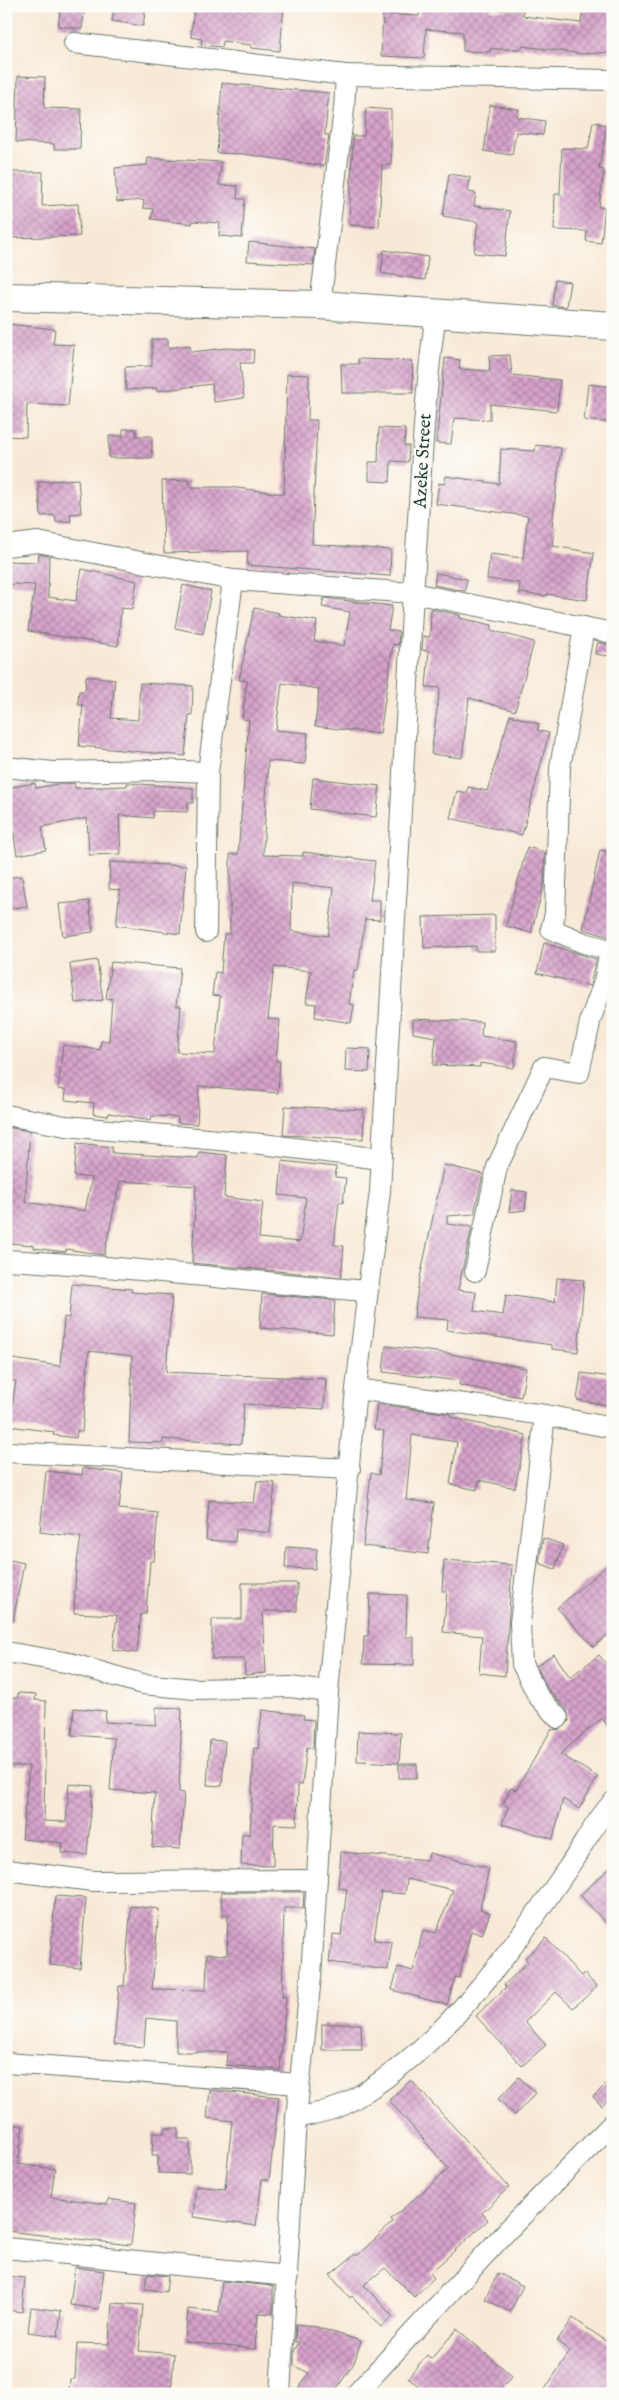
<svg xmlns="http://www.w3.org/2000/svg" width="619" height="2400" font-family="'IM FELL English',serif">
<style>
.building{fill:url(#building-cross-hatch);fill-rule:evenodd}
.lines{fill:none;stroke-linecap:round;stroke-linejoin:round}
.minor-casing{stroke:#6b796d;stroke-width:22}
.secondary-casing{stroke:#6b796d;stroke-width:30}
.minor{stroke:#fff;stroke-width:20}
.secondary{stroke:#fff;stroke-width:28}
.labels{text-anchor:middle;stroke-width:4.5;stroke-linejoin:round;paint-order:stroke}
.street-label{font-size:18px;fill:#1f3d34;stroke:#fdfcf7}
</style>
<defs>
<pattern id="building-cross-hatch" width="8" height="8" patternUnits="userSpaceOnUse" patternTransform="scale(1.25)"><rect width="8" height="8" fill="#d7a2cb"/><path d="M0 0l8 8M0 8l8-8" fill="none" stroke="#ae85a6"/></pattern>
</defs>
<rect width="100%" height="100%" fill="#fdfcf7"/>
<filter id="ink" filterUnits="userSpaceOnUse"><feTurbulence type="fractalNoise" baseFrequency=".02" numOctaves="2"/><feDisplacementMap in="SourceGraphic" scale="10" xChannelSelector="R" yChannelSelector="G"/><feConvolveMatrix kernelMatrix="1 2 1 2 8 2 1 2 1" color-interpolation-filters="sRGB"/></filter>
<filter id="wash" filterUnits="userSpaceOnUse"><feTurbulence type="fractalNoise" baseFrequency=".0096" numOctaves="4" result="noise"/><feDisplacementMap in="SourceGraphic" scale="20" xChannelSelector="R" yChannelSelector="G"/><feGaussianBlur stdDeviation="1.12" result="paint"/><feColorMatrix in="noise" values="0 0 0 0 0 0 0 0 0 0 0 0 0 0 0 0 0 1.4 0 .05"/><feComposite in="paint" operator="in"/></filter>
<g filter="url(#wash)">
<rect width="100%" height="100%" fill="#f8e9d7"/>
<g id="blocks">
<!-- building -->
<g class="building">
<path d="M61,6h24l-3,23 -24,-3z"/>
<path d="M114,6h32l-3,20 -31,-5z"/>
<path d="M194,6h90l-4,45 -29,-3v-3l-28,-4 -1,6 -21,-2 1,-6 -11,-2z"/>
<path d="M420,6h71v4h32v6l58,7 2,-17h29l1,46 -30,2 -61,-8v3h-32v3l-27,-1v-19l-37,-3 -2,29 -43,-2 2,-42 36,2z"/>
<path d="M18,76l27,1 -1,31 37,1 -1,40h-26v-5l-38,-2z"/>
<path d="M222,83l107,10 -4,38v4h4l-5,31 -81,-12 -26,-1z"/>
<path d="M490,105l29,4 -2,8 28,4 -2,14 -27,-3 -4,23 -28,-4z"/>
<path d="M366,108l25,2v55h-9l-3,62 -30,-2 4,-89h11z"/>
<path d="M593,122l14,3 -8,44 5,1 -5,37 6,1 -4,35 -15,-2 1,-10 -33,-1 1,-36h5l2,-46 26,1z"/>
<path d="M148,158l73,4 -2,23 19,1 -1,13h8l-3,39 -23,-2 1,-13 -27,-2 -1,3 -41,-5 2,-10 -10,-1 1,-8 -27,2 -2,-34 32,-3z"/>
<path d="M12,172h31l-1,34 36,-2 2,32 -69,2z"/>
<path d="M449,174l21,3 -2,15 8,1 -2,13 36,5 -5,45 -31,-3 4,-31 -35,-6z"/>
<path d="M249,242l66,7 -2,16 -66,-4z"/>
<path d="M384,250l44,7 -3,23 -44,-7z"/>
<path d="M555,280l15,2 -4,25 -14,-2z"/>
<path d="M7,324l48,5 -2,15 21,1 -6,61 -41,-2 -1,33 -20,-1z"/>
<path d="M152,339h16v9l22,-3 1,7 36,-4 27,2 -1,13h-13l4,35 -30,4 -2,-18 -55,7 -1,-3 -30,2 -1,-23 27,-1z"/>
<path d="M510,355l2,20 48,5 -3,31 -67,-7v16l-36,-2 -3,26 -15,-1 9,-85 15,2 -1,9 31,2 -1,-15z"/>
<path d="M358,359l54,2 1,32h-71l-1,-29h18z"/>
<path d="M287,374l22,1 -1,45h9l-5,124 79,6 -1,26 -143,-11 1,-14 -84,2 -2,-72 27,-1v7h40l55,7z"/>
<path d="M588,384l25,3v36l-29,-3z"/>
<path d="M379,428l26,1 -1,17h5l-1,16 -17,-1 -1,21 -21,-1v-19h9z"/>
<path d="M123,429h13v7h16v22h-43v-22h14z"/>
<path d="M536,445l25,3 -9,78 3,1 -2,19 41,7 -7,47 -40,-6v2l-28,-3 1,-10 -33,-4 3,-25 33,4 5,-42 -92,-12 3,-21 5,1 2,-8 53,8 2,-35 34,2z"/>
<path d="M78,479l3,34 -11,1 1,7 -15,1 -1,-7 -14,1 -3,-34z"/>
<path d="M39,554l10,2 -1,41 28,4 6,-32 55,12 -5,28 -11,-1 -3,38 -90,-15 7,-46 -29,-1v-23l32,1z"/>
<path d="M436,573l31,6 -2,12 -31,-6z"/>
<path d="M183,585l28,6 -8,43 -28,-6z"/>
<path d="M324,598l68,8 -4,24 11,2 -1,13 -5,-1 -13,90 -65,-8 4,-37 -37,-6 -6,47 32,3 -3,31 -37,-3 -5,94 40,1v-4l72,9 -5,39h10v20l-15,-1 -7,51h-4l-5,34 5,1 -3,18 -36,-6 1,-13 -10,-1 5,-32 -37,-4 -6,52 12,1 -4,41h4l-2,32 -79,-7 -2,38 -19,-1v-6l-26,-1 -1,4 -42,-7 -1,3 -15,-2 1,-11 -29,-3 1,-10 -8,-1 5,-44 37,5 1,-9h8l3,-43 -6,1 5,-37 69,6 -4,38h5l-4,46 38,2 5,-58 -8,-1 3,-23 6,1 3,-39h6v-80h8l11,-134 -7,-1 5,-38 -8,-1 15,-72 25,5 -1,2 39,6 -3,20 30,5 6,-34 -28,-5zM292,883l42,5 -6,48 -37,-5z"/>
<path d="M431,609l29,6v3l32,7 -1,5 43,12 -19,69 -46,-13 -7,60 -31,-4 9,-66 -14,-1 3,-36 -7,-1 1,-14 7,1z"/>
<path d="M598,642l13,3 -2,11 -14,-2z"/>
<path d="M86,676l29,3 -4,39 27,2 2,-37 53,3 -1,29h-3l-4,41 -106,-10 4,-41h-5l1,-14h6z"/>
<path d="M510,715l29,9 -2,6 12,3 -27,102 -72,-17 7,-27 10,2 1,-6 19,4z"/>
<path d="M313,778l67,8 -4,31 -66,-8z"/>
<path d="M35,783l1,5 22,-4 16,-1 1,5 52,-2v-3l66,5v15h-5l-1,9 -34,-1v7l-34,-3 2,39 -32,1 -2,-37 -45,9 4,23 -29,5 -11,-67z"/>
<path d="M527,847l18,5 -1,32 -13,49 -25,-7z"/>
<path d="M600,850l13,2v86l-30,-9z"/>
<path d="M110,862l76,4 -6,68 -64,-9 4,-35 -11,-1z"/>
<path d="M22,876l5,30 -21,3v-31z"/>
<path d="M89,901l4,31 -30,4 -4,-32z"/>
<path d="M495,915v36h-19v-5l-52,2 -1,-31z"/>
<path d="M544,943l52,16 -6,27 -53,-13z"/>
<path d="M97,960l6,40 -28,3 -5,-39z"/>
<path d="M413,1019l69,3 -1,14 36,5 -3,27 -34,-5v4l-47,-2 3,-28 -23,-4z"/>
<path d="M346,1048l24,1 -1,23 -24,-1z"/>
<path d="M285,1106l79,4 -1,29 -80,-4z"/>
<path d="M6,1127l24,4 -5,71 60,9 7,-33 -18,-2 3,-33 35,4v6l86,5 1,-6 28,3 -3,42 39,5 -4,36 41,4 6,-44 -27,-3 3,-34 54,6 -1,10 11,1 -3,25 -4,-1 -5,43 10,1 -3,31 -149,-14 4,-77 -76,-5 -16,74 -38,-6v3l-32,-4v-3l-28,-2z"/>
<path d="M444,1165l39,9 -9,40 -27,2v8l25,3 -14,63 18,2 -2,19 29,4 3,-20 49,7 2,-24 27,2 -6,72 -26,-3v-4l-105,-15 1,-10 -34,-3 4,-30z"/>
<path d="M512,1190l15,2 -2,18 -16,2z"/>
<path d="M72,1284l60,5 -1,3 41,3 -6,77 160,7 -2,30 -80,-5 -3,40 -78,-5v4l-34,-1 3,-86 -43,-5 -7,81 -5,-1 -1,7 -23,-3 1,-3 -45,-6 7,-45 -10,-1v-22l54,8 4,-49 5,1z"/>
<path d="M262,1294l73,6 -2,34 -73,-6z"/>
<path d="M386,1346l59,7 81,15 -5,29 -62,-12 1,-4 -77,-9z"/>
<path d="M581,1373l32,4v29l-36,-6z"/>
<path d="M377,1404l74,10 -1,3 76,18 -11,53 -36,-8 -2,10 -27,-6 7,-42 -45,-7 -6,65 28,3 -6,51 -65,-8 8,-73 8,2 5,-44 -10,-2z"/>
<path d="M83,1468l40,5 -4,36 39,4 -4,48h-4l-4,53h-5l-4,39 -24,-3 4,-35 -43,-2 2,-45 5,-31 -41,-5 6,-61 36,4z"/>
<path d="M257,1481l18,2 -5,50 -34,-4 -1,13 -29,-2 3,-40 45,3z"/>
<path d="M543,1538l20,7 -8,24 -16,-6z"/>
<path d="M286,1547l31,2 -2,20 -30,-1z"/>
<path d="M6,1559l18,4 -11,58h-7z"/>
<path d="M444,1560l68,5 -7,111 -26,-3 3,-37 -39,-4 4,-41h-5z"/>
<path d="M613,1560v70l-19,17 -37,-39z"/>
<path d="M242,1583h55v28h-34l3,62 -21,2 -1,-16h-32v-40h30z"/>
<path d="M370,1594l37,1 -1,42h8v28l-51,-1 1,-28h4z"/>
<path d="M554,1654l16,23 29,-22 14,17 -5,3 5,7v53l-11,-17 -42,36 38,23 -19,32 -16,-10 -10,40 -51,-15 6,-17 -5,-3 8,-16 5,2 35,-60 10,-1 8,-8 -2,-11 -19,-21 -12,-23z"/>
<path d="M18,1693l18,1 -1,6 11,1 -2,120 22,1 3,-38 24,2 -6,69 -25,-2 1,-10 -41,-4 7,-73h-23v-68h12z"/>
<path d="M156,1707l26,1 -3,84 5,1 -4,56 -28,-2 3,-54 -45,-3 4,-52 -42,-3 2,-27 32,3 -1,11 51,3z"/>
<path d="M262,1710l42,5 -1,4 11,1 -1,28 -6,-1 -5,38 -4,-1 -1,41 -23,-1 -1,42 -32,-1 1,-31h8l4,-86 4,1z"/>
<path d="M358,1731l43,2 -2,30 -42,-2z"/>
<path d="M210,1740l15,1 -3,45 -15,-1z"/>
<rect x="399" y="1764" width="18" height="14"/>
<path d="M341,1852l87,8 1,-7 60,15 -9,41 10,4 -8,22 -11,-4 -12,47 -4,-1 -8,28 -55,-15 6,-23 15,4 10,-41 13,3 17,-43 -46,-11 -2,15 -24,-2 -7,48 18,2 -4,28 -59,-8 4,-28 8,1 6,-46 -9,-1z"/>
<path d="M613,1865v66l-33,-36z"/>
<path d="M221,1892h83l-1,16h-19l-2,89h4l-6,73 -54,-5 1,-13h-51v-31l-30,-3 -2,29 -30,-3 5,-58h5l7,-80 28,3 -7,80 54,1 1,-36 20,1 1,-41h-6z"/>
<path d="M55,1896l31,2 -6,70 -30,-3z"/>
<path d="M546,1938l35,38 3,-3 13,14 -24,21 -17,-16 -31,30 21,23 -24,21 -46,-50 30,-29 -2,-2 24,-23 -3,-4z"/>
<path d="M322,2024h39l1,26h-40z"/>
<path d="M519,2077l17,16 -21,22 -17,-16z"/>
<path d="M613,2077v19l-11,10 -9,-9z"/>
<path d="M411,2080l98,107 -27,26 6,7 -58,53 4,5 -20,19 -29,-29 -21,17 29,32 -12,10 -29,-31 -2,2 -20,-23 25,-21 2,2 36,-34 -2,-3 58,-50 -60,-69z"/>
<path d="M210,2090l69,7 -10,83 -7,-1 -6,47 -63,-9 3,-31 29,3 7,-68 -25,-3z"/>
<path d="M6,2124l17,2 -5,38 37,5 -4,28 56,7 1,-5 28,4 -5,42 -125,-14z"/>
<path d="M164,2128h14v11h12v35l-32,-1v-18h-6l1,-22h11z"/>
<path d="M75,2267l29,4 -5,38 -29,-4z"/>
<path d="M498,2273l25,13 -13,26 -25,-13z"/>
<path d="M147,2274l21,2 -2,16 -21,-3z"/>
<path d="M6,2276l19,2 -3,34 -16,-2z"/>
<path d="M222,2281l51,5v28l-15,-1 -3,36 -70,-7 3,-33 31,3z"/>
<path d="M112,2303l31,2 -4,46 35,3 -3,40h-102l1,-15h5l2,-36 32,1z"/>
<path d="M31,2307l30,4 -3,25 -30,-4z"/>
<path d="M573,2318l40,28v48h-71l28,-43 -13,-10z"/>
<path d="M296,2324l17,2 48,15 -7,22 -21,31h-39l15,-21 -15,-7v-14l5,-10h-4z"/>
<path d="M457,2329l55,47 -16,18h-69l-19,-17 19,-22 4,4z"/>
</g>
</g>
</g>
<g filter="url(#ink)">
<use href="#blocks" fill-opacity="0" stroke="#6b796d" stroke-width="1"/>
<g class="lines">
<defs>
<g id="minor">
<path d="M74,43l272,32 267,5"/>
<path d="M320,305l24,-196 2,-34"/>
<path d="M6,546l32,-4 195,38 180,13 200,40"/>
<path d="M6,767l47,5 106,-2 49,2"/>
<path d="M206,932l2,-160 25,-192"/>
<path d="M6,1115l60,11 196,18 119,15"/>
<path d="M6,1260c121,6 241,22 361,31"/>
<path d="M475,1271l22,-104 47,-100 35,6 12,-55 13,-36 6,-32 -26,-7 -33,-14 4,-15 5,-146 24,-141"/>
<path d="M356,1389l189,26 68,13"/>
<path d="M545,1415l-25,208 2,41 16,32 20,22"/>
<path d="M6,1452l344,17"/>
<path d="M6,1652l64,11 72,21 53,5 95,-2 38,5"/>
<path d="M6,1870l87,11 224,-1"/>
<path d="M6,2063l293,21"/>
<path d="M296,2118c16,-4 37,-7 51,-15 95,-54 161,-147 221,-235 15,-22 27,-47 45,-66"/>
<path d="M6,2248l282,28"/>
<path d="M280,2394l16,-276 15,-141 17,-285 28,-303 24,-198 33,-598c7,-88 9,-177 21,-265"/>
<path d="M356,2394l148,-160 109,-111"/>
</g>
<path id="secondary" d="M6,297l314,8 293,21"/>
</defs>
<!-- minor casing -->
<use href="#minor" class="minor-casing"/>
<!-- secondary casing -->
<use href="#secondary" class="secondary-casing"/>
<!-- minor -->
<use href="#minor" class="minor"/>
<!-- secondary -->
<use href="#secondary" class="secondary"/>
</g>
</g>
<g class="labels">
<!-- street labels -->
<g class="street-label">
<text transform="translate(422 461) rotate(-87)" y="6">Azeke Street</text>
</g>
</g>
<!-- margin -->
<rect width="619" height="2400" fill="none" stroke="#fdfcf7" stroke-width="25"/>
</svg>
